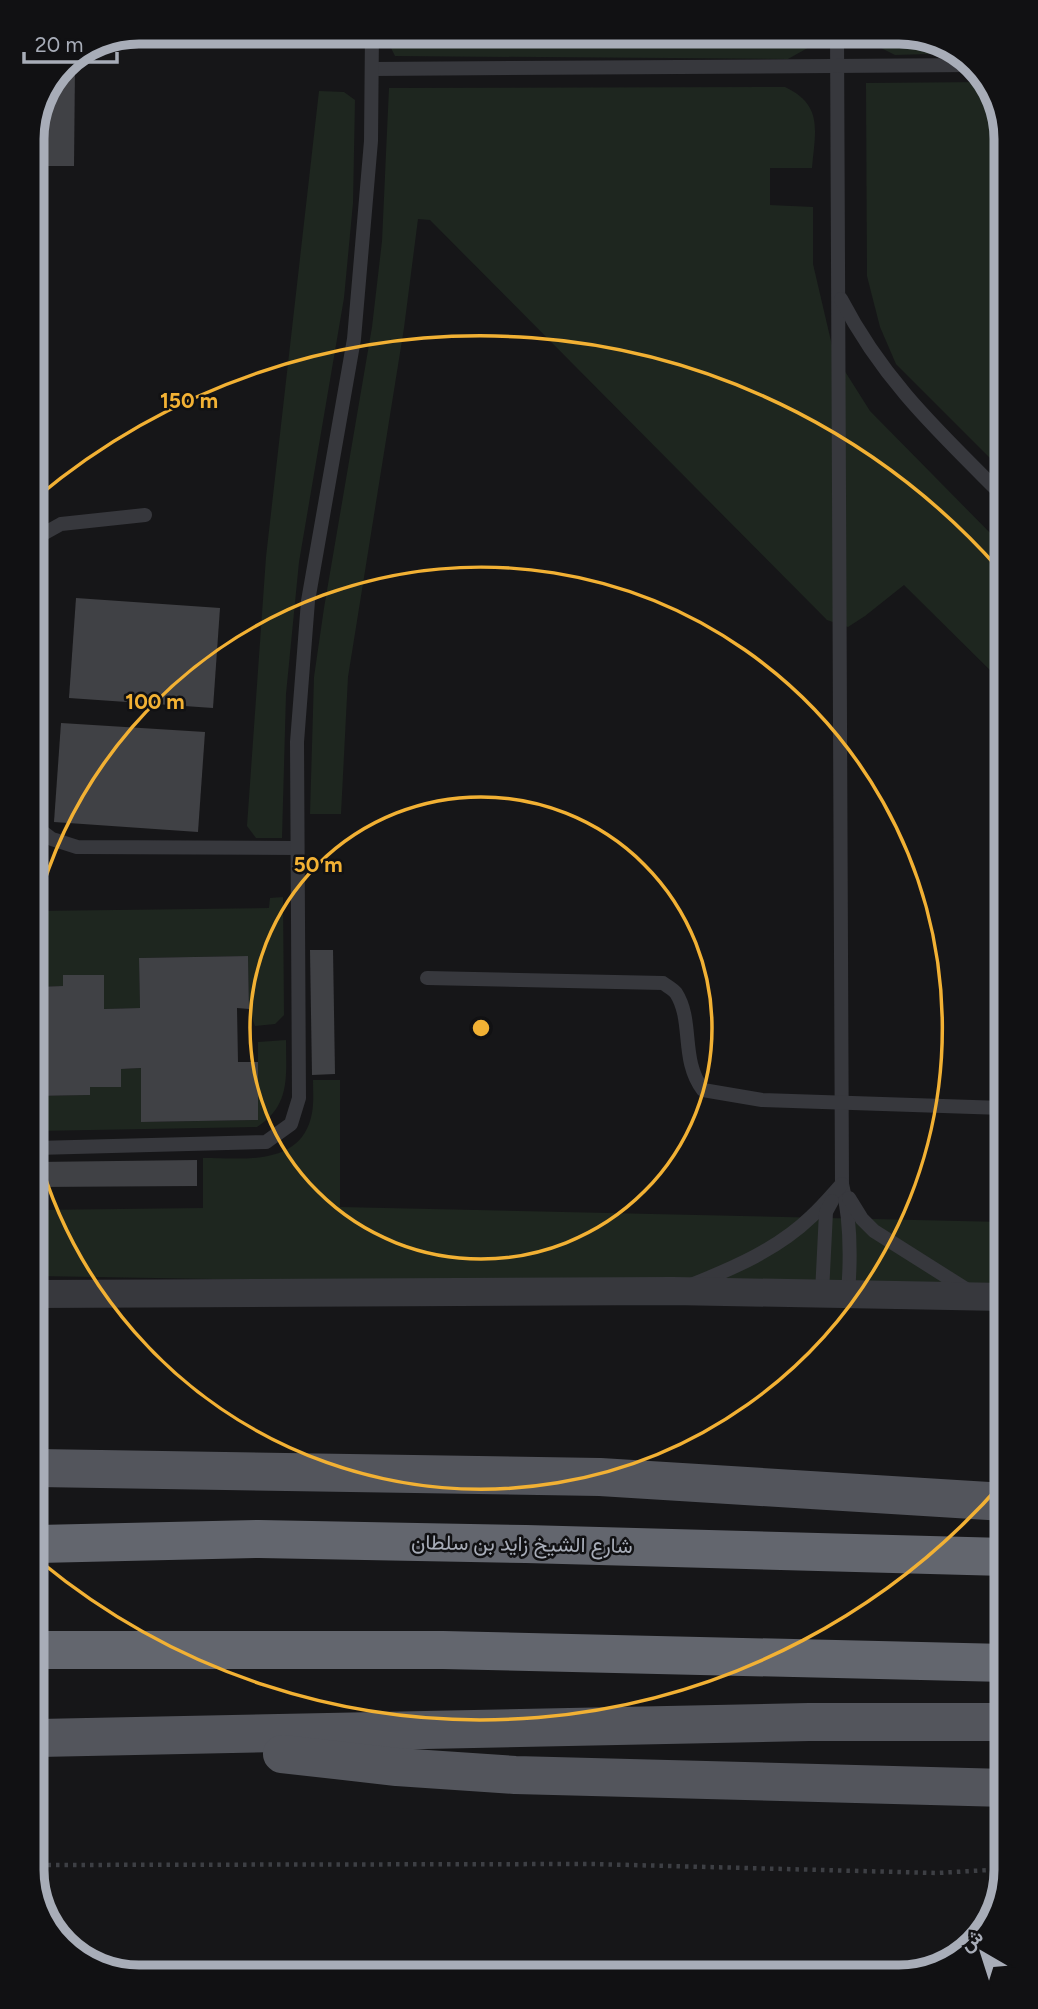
<svg xmlns="http://www.w3.org/2000/svg" width="1038" height="2009" font-family="Figtree,Vazirmatn,sans-serif">
<style>
.green{fill:#1e261f}
.building{fill:#404145}
.lines{fill:none;stroke-linecap:round;stroke-linejoin:round}
.path{stroke:#3d3f44;stroke-width:4.5;stroke-dasharray:3.5 5;stroke-linecap:butt}
.lane{stroke:#37383d;stroke-width:14}
.street{stroke:#37383d;stroke-width:28}
.primary{stroke:#53555c;stroke-width:38}
.highway{stroke:#63666e;stroke-width:38}
.ring{fill:none;stroke:#f2b134;stroke-width:3.5}
.labels{text-anchor:middle;stroke-width:5;stroke-linejoin:round;paint-order:stroke}
.street-label{font-size:21px;fill:#a8adb8;stroke:#111113}
.rim{fill:none;stroke:#a8adb8;stroke-width:9}
.centre{fill:#f2b134;stroke:#111113;stroke-width:3.5}
.ring-label{font-size:21px;text-anchor:middle;font-weight:bold;fill:#f2b134;stroke:#111113;stroke-width:5;stroke-linejoin:round;paint-order:stroke}
</style>
<rect width="100%" height="100%" fill="#161618"/>
<!-- green -->
<g class="green">
<path d="M707,32h70v4h25v-4h19l1,8 -34,19 -393,-3 -7,-14 318,3z"/>
<path d="M898,32h9l57,21 -69,2 -28,-14 31,-1z"/>
<path d="M986,82l12,16 2,370 -104,-104 -16,-37 -13,-51 -1,-193z"/>
<path d="M785,87c39,18 30,45 27,81h-42v37l43,2v57l21,90 36,57 130,132 1,138 -97,-96 -39,31 -17,11 -21,-7 -397,-400 -12,-1 -14,109 -56,349 -7,137h-31l4,-137 10,-69 48,-281 10,-86 7,-153z"/>
<path d="M319,91l25,1 11,8 -2,103 -9,95 -45,264 -13,132 -4,144h-26l-9,-12 19,-269z"/>
<path d="M283,897l1,118 -9,9 -20,2 -6,-17 -1,-53 -109,2 1,50 -36,1v-34h-41v11l-26,1 -2,-76 234,-3 1,-10z"/>
<path d="M286,1040c0,36 5,65 -29,87l-221,4v-35l53,-1 1,-8h31v-18l20,-1v54l117,-2v-78z"/>
<path d="M313,1080h27v127l664,15v71l-967,-17 -1,-66 167,-2v-50c41,0 99,9 109,-45 2,-11 1,-22 1,-33z"/>
</g>
<!-- building -->
<g class="building">
<rect x="464" y="32" width="30" height="6"/>
<path d="M777,32h25l1,4h-26z"/>
<path d="M62,65h13l-1,101h-27v-68z"/>
<path d="M76,598l144,10 -7,100 -144,-10z"/>
<path d="M61,723l144,9 -7,100 -144,-10z"/>
<path d="M310,950h23l2,124 -23,1z"/>
<path d="M248,956l1,53 -12,-1 1,54h20v58l-117,2v-54l-20,1v18h-31v8l-54,1 -1,-109 28,-1v-11h41v34l36,-1 -1,-50z"/>
<path d="M197,1160v26l-161,1v-25z"/>
</g>
<g class="lines">
<!-- path -->
<path class="path" d="M39,1865l554,-1 344,9 69,-4"/>
<!-- lane -->
<g class="lane">
<path d="M837,32l5,1152c9,36 9,72 6,109"/>
<path d="M372,69l601,-4"/>
<path d="M841,299c42,81 96,131 159,194"/>
<path d="M34,547l9,-13 18,-10 84,-9"/>
<path d="M35,826l17,13 25,8 220,1"/>
<path d="M427,978l236,5c4,3 10,6 13,10 18,28 4,67 27,97l59,10 241,8"/>
<path d="M36,1148l230,-6 25,-18 8,-26 -2,-356 11,-141 46,-262 17,-198 1,-109"/>
<path d="M849,1198l13,21 12,12 95,60"/>
<path d="M691,1285c43,-17 87,-36 121,-69 11,-10 20,-21 30,-32"/>
<path d="M822,1293l4,-81 6,-11"/>
</g>
<!-- street -->
<path class="street" d="M37,1294l636,-3 331,6"/>
<!-- primary -->
<g class="primary">
<path d="M38,1468l562,9 405,25"/>
<path d="M39,1738l770,-16h197"/>
<path d="M282,1754l115,13 118,8 491,13"/>
</g>
<!-- highway -->
<g class="highway">
<path d="M38,1544l221,-5 267,5 479,13"/>
<path d="M38,1650h405l563,13"/>
</g>
</g>
<!-- distance rings -->
<g class="ring">
<circle cx="481" cy="1028" r="231"/>
<path d="M36 909A461 461 0 1 1 37 1151"/>
<path d="M1003 1482A692 692 0 0 1 41 1562M36 498A692 692 0 0 1 999 569"/>
</g>
<g class="labels">
<!-- street labels -->
<g class="street-label">
<text transform="translate(522 1544) rotate(1)" y="7">شارع الشيخ زايد بن سلطان</text>
</g>
</g>
<!-- crop -->
<path d="M0 0H1038V2009H0ZM139 44H899A95 95 0 0 1 994 139V1870A95 95 0 0 1 899 1965H139A95 95 0 0 1 44 1870V139A95 95 0 0 1 139 44Z" fill="#111113" fill-rule="evenodd"/>
<path class="rim" d="M139 44H899A95 95 0 0 1 994 139V1870A95 95 0 0 1 899 1965H139A95 95 0 0 1 44 1870V139A95 95 0 0 1 139 44Z"/>
<circle cx="481" cy="1028" r="10" class="centre"/>
<g class="ring-label">
<text x="189" y="408">150 m</text>
<text x="155" y="709">100 m</text>
<text x="318" y="872">50 m</text>
</g>
<!-- north arrow -->
<g transform="translate(982 1953) rotate(321)" stroke="#111113" stroke-width="5" paint-order="stroke">
<path d="M0-5L12 26L0 18L-12 26Z" fill="#a8adb8"/>
<text y="-10" font-size="19" font-weight="bold" text-anchor="middle" fill="#a8adb8">ش</text>
</g>
<!-- scale -->
<path d="M24 52v10h93v-10" fill="none" stroke="#a8adb8" stroke-width="3.5"/>
<text x="35" y="52" font-size="21" fill="#a8adb8" stroke="#111113" stroke-width="5" paint-order="stroke">20 m</text>
</svg>
